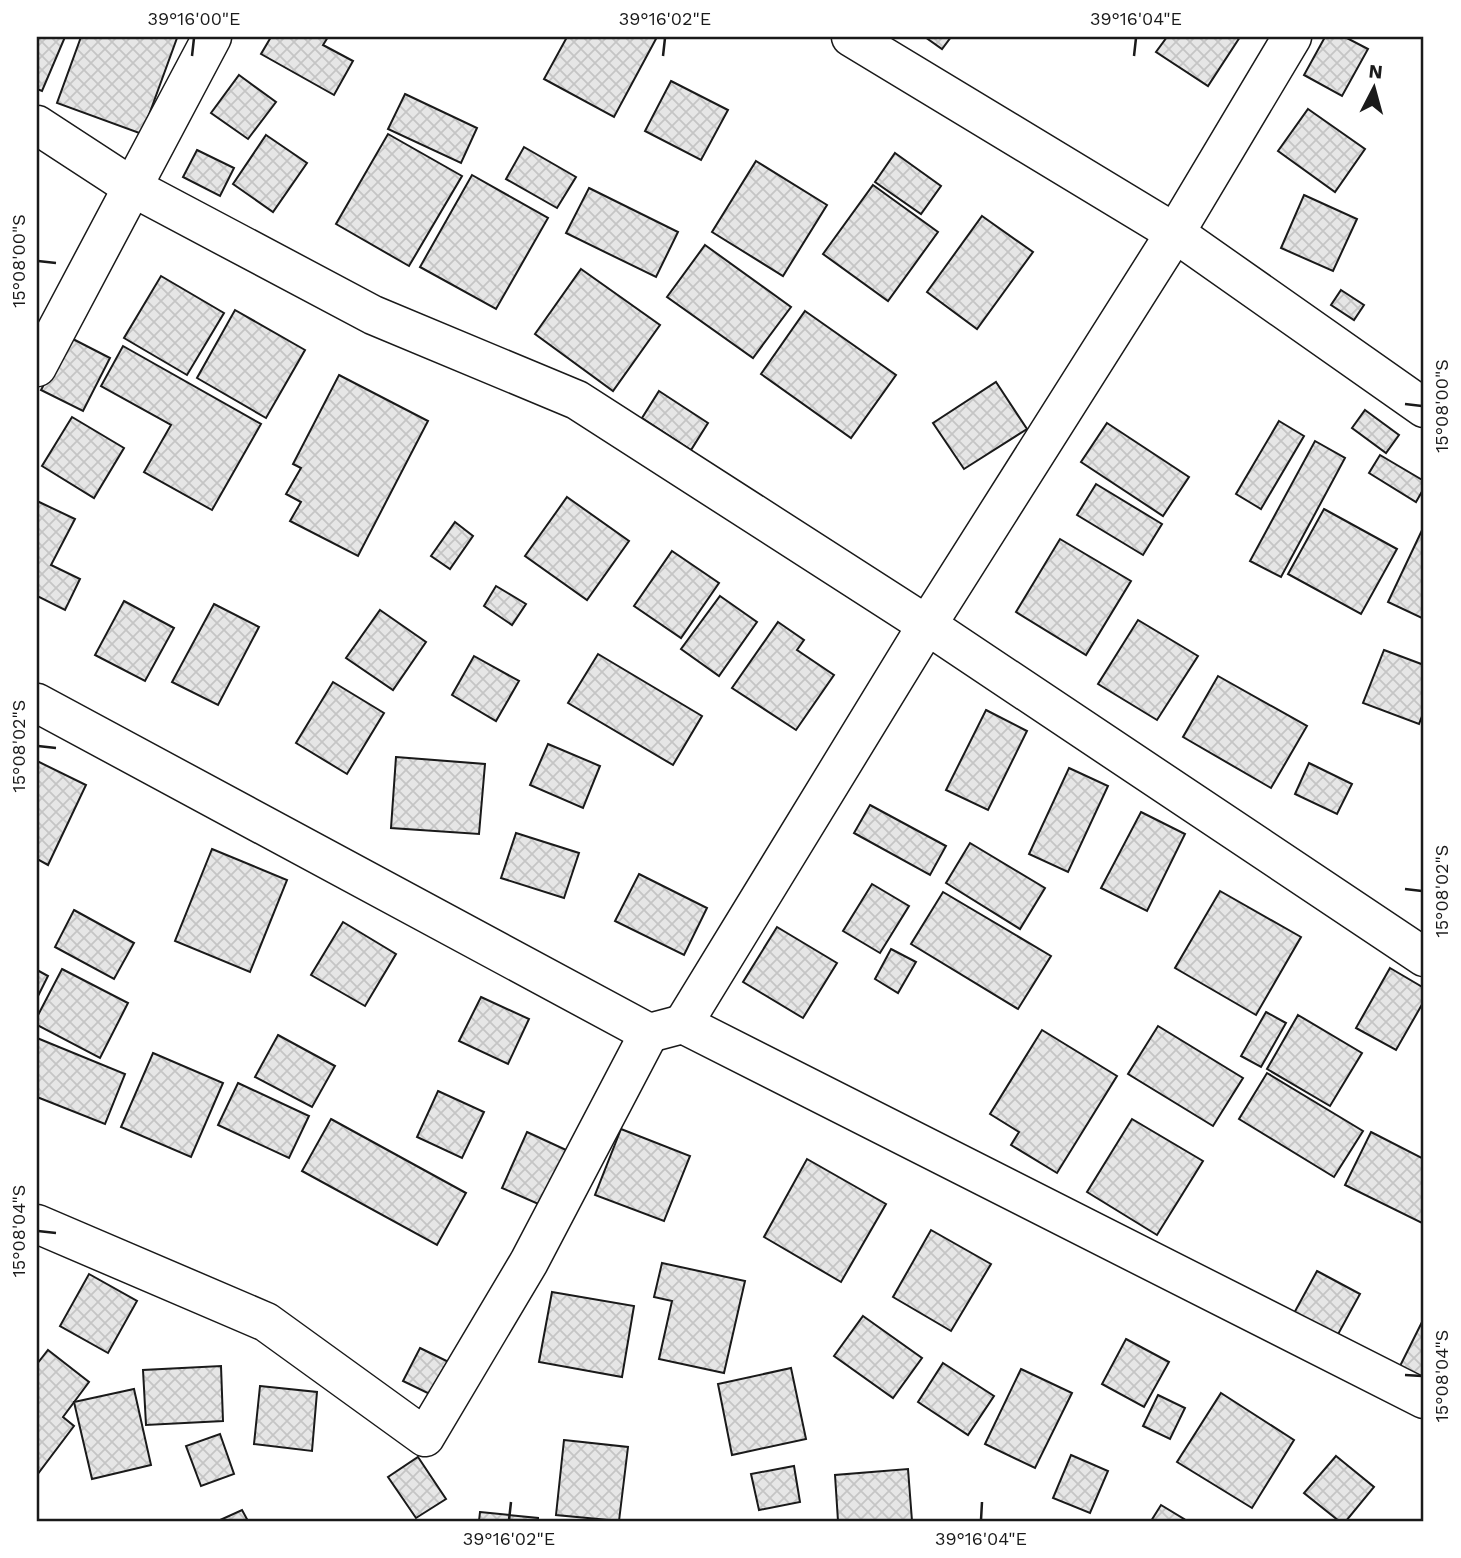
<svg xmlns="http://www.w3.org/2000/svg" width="1461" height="1558" font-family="'Work Sans',sans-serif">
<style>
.building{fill:url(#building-cross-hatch);stroke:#1a1a1a;stroke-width:2}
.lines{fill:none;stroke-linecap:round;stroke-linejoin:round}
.street-casing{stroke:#1a1a1a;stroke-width:41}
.street{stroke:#fff;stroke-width:38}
.ticks{fill:none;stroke:#1a1a1a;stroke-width:2.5}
.neatline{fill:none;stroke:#1a1a1a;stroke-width:2.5}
.ticks-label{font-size:18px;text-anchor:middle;fill:#1a1a1a}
</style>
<defs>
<pattern id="building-cross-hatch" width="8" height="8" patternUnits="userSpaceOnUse" patternTransform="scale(1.75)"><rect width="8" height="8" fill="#e6e6e6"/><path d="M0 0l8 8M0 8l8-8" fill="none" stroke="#c5c5c5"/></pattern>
</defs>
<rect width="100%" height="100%" fill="#fff"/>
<!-- building -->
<g class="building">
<path d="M37,37h28l-23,54 -5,-2z"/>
<path d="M81,37l96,1 -35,96 -85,-31z"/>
<path d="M271,37h57l-5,8 30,16 -19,34 -73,-41z"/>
<path d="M567,37h90l-43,80 -70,-38z"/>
<path d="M925,37h26l-9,12z"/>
<path d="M1167,37h73l-32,49 -52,-34z"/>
<path d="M1325,37h20l23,12 -26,47 -38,-21z"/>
<path d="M239,75l37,27 -28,37 -37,-26z"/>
<path d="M671,81l57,29 -27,50 -56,-29z"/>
<path d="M405,94l72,34 -16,35 -73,-34z"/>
<path d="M1308,109l57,40 -30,43 -57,-41z"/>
<path d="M388,134l74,42 -53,90 -73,-42z"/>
<path d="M266,135l41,28 -34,49 -40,-28z"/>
<path d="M524,147l52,30 -19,31 -51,-29z"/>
<path d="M197,150l37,18 -14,28 -37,-19z"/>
<path d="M895,153l46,33 -20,28 -46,-32z"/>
<path d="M756,161l71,44 -44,71 -71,-44z"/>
<path d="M472,175l76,43 -52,91 -76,-42z"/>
<path d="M873,185l65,47 -50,69 -65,-47z"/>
<path d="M589,188l89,44 -22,45 -90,-44z"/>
<path d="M1304,195l53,24 -24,52 -52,-23z"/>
<path d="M982,216l51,36 -56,77 -50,-37z"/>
<path d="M705,245l86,62 -38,51 -86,-61z"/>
<path d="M581,269l79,56 -47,66 -78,-57z"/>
<path d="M161,276l63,37 -37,62 -63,-37z"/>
<path d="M1341,290l23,15 -10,15 -23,-15z"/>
<path d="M235,310l70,40 -39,68 -69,-40z"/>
<path d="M805,311l91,64 -45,63 -90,-64z"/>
<path d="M69,337l41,21 -27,53 -42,-21z"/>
<path d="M123,346l138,78 -49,86 -68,-38 27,-47 -70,-39z"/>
<path d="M339,375l89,46 -70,135 -68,-35 11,-19 -15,-8 15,-26 -8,-4z"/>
<path d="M996,382l31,47 -63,40 -31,-46z"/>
<path d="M659,391l49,32 -17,27 -49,-32z"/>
<path d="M1365,410l34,25 -13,18 -34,-25z"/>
<path d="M72,417l52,31 -30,50 -52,-32z"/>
<path d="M1279,421l25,15 -43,73 -25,-15z"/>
<path d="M1107,423l82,54 -26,39 -82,-54z"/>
<path d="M1315,441l30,17 -64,119 -31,-16z"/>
<path d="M1380,455l44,26v7l-8,14 -47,-29z"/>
<path d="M1096,484l66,40 -19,31 -66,-40z"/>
<path d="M567,497l62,44 -42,59 -62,-44z"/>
<path d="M37,501l38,18 -24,46 29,14 -15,31 -28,-14z"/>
<path d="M1324,509l73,40 -36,65 -73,-40z"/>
<path d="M455,522l18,14 -23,33 -19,-13z"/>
<path d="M1424,526v93l-36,-17z"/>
<path d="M1060,539l71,42 -45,74 -70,-43z"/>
<path d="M672,551l47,32 -38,55 -47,-32z"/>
<path d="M496,586l30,18 -14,21 -28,-19z"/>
<path d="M720,596l37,26 -38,54 -38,-27z"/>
<path d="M124,601l50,27 -29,53 -50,-26z"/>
<path d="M214,604l45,23 -41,78 -46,-23z"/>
<path d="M380,610l46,32 -33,48 -47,-32z"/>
<path d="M1138,620l60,36 -41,64 -59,-36z"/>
<path d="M778,622l26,18 -7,10 37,25 -38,55 -64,-42z"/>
<path d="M1384,650l40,15v46l-5,13 -56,-21z"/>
<path d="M598,654l104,62 -29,49 -105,-62z"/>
<path d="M474,656l45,25 -23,40 -44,-26z"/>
<path d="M1218,676l89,50 -36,62 -88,-51z"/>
<path d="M333,682l51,31 -37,61 -51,-31z"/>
<path d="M986,710l41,21 -39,79 -42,-20z"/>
<path d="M548,744l52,22 -17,42 -53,-23z"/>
<path d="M396,757l89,7 -6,70 -88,-6z"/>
<path d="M37,761l49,24 -38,80 -11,-6z"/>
<path d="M1309,763l43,21 -15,30 -42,-20z"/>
<path d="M1069,768l39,18 -40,86 -39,-18z"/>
<path d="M870,805l76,41 -16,29 -76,-42z"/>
<path d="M1141,812l44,22 -38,77 -46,-23z"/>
<path d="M516,833l63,20 -15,45 -63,-20z"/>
<path d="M970,843l75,45 -25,41 -74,-46z"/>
<path d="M212,849l75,31 -37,92 -75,-31z"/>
<path d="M639,874l68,34 -23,47 -69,-34z"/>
<path d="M872,884l37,22 -29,47 -37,-22z"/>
<path d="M1220,891l81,46 -45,78 -81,-47z"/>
<path d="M943,892l108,64 -33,53 -107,-65z"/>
<path d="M74,910l60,33 -20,36 -59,-32z"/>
<path d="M343,922l53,32 -31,52 -54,-31z"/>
<path d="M777,927l60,36 -34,55 -60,-36z"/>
<path d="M891,949l25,13 -18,31 -23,-14z"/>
<path d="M1390,968l34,20v13l-28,49 -40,-22z"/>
<path d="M62,969l66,34 -28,55 -63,-33v-8z"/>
<path d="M37,970l11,6 -11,22z"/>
<path d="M481,997l48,22 -21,45 -49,-23z"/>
<path d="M1266,1012l20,11 -25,44 -20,-11z"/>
<path d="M1298,1015l64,38 -32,53 -63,-37z"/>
<path d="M1158,1026l85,52 -30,48 -85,-52z"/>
<path d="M1042,1030l75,46 -60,97 -46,-28 8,-13 -29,-18z"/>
<path d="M278,1035l57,31 -23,41 -57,-30z"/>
<path d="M37,1038l88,36 -20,50 -68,-27z"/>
<path d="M153,1053l70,30 -32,74 -70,-30z"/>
<path d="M1267,1073l96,58 -29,46 -95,-58z"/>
<path d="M238,1083l71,33 -20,42 -71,-33z"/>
<path d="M438,1091l46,21 -22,46 -45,-21z"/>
<path d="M331,1119l135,74 -29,52 -135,-74z"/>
<path d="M1132,1119l71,42 -46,74 -70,-43z"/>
<path d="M621,1129l69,27 -26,65 -69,-26z"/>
<path d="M527,1132l50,23 -25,55 -50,-22z"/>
<path d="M1371,1132l53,27v65l-79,-39z"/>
<path d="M807,1159l79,45 -45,78 -77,-45z"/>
<path d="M931,1230l60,34 -40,67 -58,-34z"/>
<path d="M662,1263l83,18 -21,92 -65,-14 13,-58 -18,-4z"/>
<path d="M1317,1271l43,23 -24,44 -43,-23z"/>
<path d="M89,1274l48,27 -29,52 -48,-27z"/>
<path d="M552,1292l82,14 -12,71 -83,-15z"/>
<path d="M863,1316l59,42 -29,40 -59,-42z"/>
<path d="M1424,1318v73l-29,-15z"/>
<path d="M1126,1339l43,23 -25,45 -42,-23z"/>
<path d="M420,1348l41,20 -17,33 -41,-20z"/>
<path d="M48,1350l41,32 -26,35 11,9 -37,49v-111z"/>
<path d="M943,1363l51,33 -26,39 -50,-33z"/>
<path d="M221,1366l2,55 -77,4 -3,-55z"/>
<path d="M791,1368l15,71 -74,16 -14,-71z"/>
<path d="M1021,1369l51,24 -37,75 -50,-24z"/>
<path d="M260,1386l57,6 -5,59 -58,-7z"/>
<path d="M134,1389l17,76 -59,14 -18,-77z"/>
<path d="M1221,1393l73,47 -42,68 -75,-46z"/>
<path d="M1158,1395l27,13 -15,31 -27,-13z"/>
<path d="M220,1434l14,40 -33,12 -15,-40z"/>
<path d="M564,1440l64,7 -9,74 -63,-6z"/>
<path d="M1071,1455l37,16 -18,42 -37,-15z"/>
<path d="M1336,1456l38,31 -28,34h-7l-35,-28z"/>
<path d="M418,1457l28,42 -30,19 -28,-41z"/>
<path d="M794,1466l6,36 -41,8 -8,-36z"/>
<path d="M908,1469l4,52h-74l-3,-46z"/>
<path d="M1161,1505l23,14 -2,2h-31z"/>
<path d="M242,1510l6,11h-30z"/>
<path d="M480,1512l58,6v3h-59z"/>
</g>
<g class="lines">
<defs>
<g id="street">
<path d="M851,37l324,196 249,175"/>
<path d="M37,125l95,62 241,128 204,85 350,225 497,332"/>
<path d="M37,367l175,-330"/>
<path d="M37,703l612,330 34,-9 741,375"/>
<path d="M683,1024l244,-399 248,-392 117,-196"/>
<path d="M37,1224l229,98 159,115 104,-175 120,-229"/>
</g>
</defs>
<!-- street casing -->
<use href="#street" class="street-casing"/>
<!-- street -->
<use href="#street" class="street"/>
</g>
<!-- ticks -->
<path class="ticks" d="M192,56l2,-18M663,56l2,-18M1134,56l2,-18M38,261l18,2M1405,404l17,2M38,746l18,2M1405,889l17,2M38,1231l18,2M1405,1375l17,1M509,1520l2,-18M981,1520l1,-18"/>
<!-- border -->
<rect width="1461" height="1558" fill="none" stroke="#ffffff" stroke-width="77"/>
<!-- north arrow -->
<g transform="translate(1374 88) rotate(6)" stroke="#ffffff" stroke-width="5" paint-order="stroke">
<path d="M0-5L12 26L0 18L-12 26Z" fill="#1a1a1a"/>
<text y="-10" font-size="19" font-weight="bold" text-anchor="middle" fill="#1a1a1a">N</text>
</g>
<rect x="38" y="38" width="1384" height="1482" class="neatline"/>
<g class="ticks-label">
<text x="194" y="25">39°16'00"E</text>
<text x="665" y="25">39°16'02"E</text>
<text x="1136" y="25">39°16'04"E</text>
<text transform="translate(19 261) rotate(-90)" y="6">15°08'00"S</text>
<text transform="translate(1442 406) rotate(-90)" y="6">15°08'00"S</text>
<text transform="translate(19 746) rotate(-90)" y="6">15°08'02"S</text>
<text transform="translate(1442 891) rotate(-90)" y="6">15°08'02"S</text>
<text transform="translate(19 1231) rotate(-90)" y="6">15°08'04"S</text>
<text transform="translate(1442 1376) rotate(-90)" y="6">15°08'04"S</text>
<text x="509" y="1545">39°16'02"E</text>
<text x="981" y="1545">39°16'04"E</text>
</g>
</svg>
